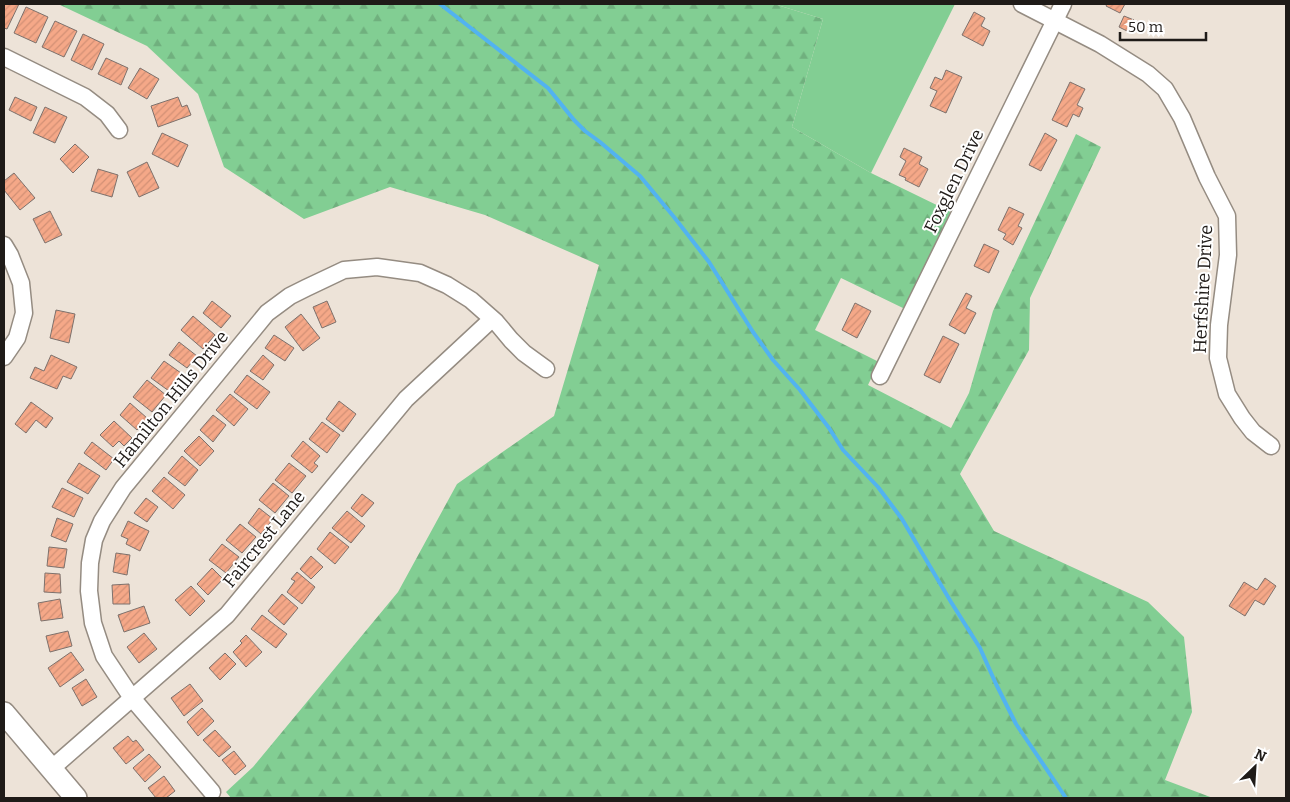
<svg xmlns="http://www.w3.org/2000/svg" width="1290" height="802" font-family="Bitter,serif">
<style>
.grass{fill:#82ce93}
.forest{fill:url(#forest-firs)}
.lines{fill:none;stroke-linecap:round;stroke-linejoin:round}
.stream{stroke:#52b3f0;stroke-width:4}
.building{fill:url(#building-hatch);stroke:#7d716c}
.minor-casing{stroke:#958c82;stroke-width:19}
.major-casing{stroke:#958c82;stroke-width:24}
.minor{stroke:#fff;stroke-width:16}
.major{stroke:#fff;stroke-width:21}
.labels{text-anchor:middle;stroke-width:4;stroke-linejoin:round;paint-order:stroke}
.street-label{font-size:18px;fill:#1f1b18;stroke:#fff}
</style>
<defs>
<pattern id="forest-firs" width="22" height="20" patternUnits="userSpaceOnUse" patternTransform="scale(1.25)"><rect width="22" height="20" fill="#82ce93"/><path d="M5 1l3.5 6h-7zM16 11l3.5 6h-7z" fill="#70b07e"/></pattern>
<pattern id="building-hatch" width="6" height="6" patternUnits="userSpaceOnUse" patternTransform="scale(1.25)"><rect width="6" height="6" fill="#f5a888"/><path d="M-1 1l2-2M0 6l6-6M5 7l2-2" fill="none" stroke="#d29075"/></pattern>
</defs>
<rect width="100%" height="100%" fill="#ede3d8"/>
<!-- grass -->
<path class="grass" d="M774,4h181l-84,169 -79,-46 31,-108z"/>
<!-- forest -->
<path class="forest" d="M58,4h716l49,15 -31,108 79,46 80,39 -46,97 -64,-31 -26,52 64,32 -11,23 83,43 18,-35 24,-82 83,-177 25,13 -71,151 -1,52 -69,124 34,57 154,71 36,35 8,75 -27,68 48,18h-982l-5,-6 27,-25 145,-175 59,-108 97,-68 45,-151 -114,-50 -95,-28 -86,32 -80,-52 -26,-73 -51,-48z"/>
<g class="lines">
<!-- stream -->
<path class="stream" d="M440,4l108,84 26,32 11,11 15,11 40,34 34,41 35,45 44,70 20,28 27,30 29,38 14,22 35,37 24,32 49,83 29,46 16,36 20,40 50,74"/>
</g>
<!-- building -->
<g class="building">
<path d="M4,4h15l-12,25 -3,-1z"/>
<path d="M1107,4h18l-5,9 -14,-7z"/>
<path d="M26,7l22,10 -12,26 -22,-10z"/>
<path d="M974,12l11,6 -4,8 9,5 -7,15 -21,-11z"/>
<path d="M1124,16l10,4 -5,12 -10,-5z"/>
<path d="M55,21l22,10 -13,26 -22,-10z"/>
<path d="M83,34l21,10 -12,26 -21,-10z"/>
<path d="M106,58l22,10 -7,17 -23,-11z"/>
<path d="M140,68l19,11 -12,20 -19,-11z"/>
<path d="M946,70l16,7 -16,36 -16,-7 7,-15 -7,-3 5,-11 7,3z"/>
<path d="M1070,82l15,7 -8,16 6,3 -4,9 -6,-3 -6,13 -15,-7z"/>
<path d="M15,97l22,10 -6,14 -22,-11z"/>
<path d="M178,97l4,10 5,-2 4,10 -33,12 -7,-21z"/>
<path d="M45,107l22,10 -12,26 -22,-10z"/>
<path d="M162,133l26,12 -10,22 -26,-13z"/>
<path d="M1045,133l12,7 -16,31 -12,-6z"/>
<path d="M75,144l14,13 -16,16 -13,-14z"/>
<path d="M904,148l18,9 -3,7 9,5 -9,18 -14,-7 1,-2 -7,-3 7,-14 -6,-4z"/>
<path d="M147,162l12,26 -20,9 -12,-25z"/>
<path d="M98,169l20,6 -6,22 -21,-6z"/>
<path d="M14,173l21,25 -15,12 -16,-20v-9z"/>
<path d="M1009,207l15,7 -6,12 4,2 -9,17 -10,-6 3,-5 -8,-4z"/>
<path d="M50,211l12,24 -17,8 -12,-24z"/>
<path d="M984,244l15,7 -10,22 -15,-7z"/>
<path d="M966,293l6,3 -6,12 10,5 -11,21 -16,-9z"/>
<path d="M212,301l19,15 -10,12 -18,-15z"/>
<path d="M327,301l9,21 -14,6 -9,-21z"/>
<path d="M855,303l16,8 -14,27 -15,-8z"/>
<path d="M56,310l19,4 -6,29 -19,-5z"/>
<path d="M301,314l19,24 -17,13 -18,-24z"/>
<path d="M193,316l22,19 -12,14 -22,-19z"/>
<path d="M274,335l20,13 -9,13 -20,-13z"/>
<path d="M943,336l16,8 -19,39 -16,-8z"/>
<path d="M179,342l18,14 -10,12 -18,-13z"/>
<path d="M51,355l26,12 -6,12 -8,-3 -6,13 -27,-11 5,-11 9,4z"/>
<path d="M263,355l11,10 -11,15 -13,-9z"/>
<path d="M164,361l17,12 -12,18 -18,-13z"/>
<path d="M247,375l23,17 -13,17 -23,-17z"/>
<path d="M147,380l19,15 -14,17 -19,-15z"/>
<path d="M230,394l18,15 -14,17 -18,-16z"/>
<path d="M339,401l17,13 -13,18 -17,-13z"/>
<path d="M31,402l22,16 -7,10 -10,-8 -10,13 -11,-9z"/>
<path d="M130,403l17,15 -10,12 -17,-15z"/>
<path d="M213,415l13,10 -13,17 -13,-12z"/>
<path d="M114,421l18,17 -8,8 -5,-5 -6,6 -13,-12z"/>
<path d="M322,422l18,13 -13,18 -18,-14z"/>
<path d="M199,436l15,15 -14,15 -16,-15z"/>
<path d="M303,441l17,15 -6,7 4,3 -6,7 -21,-17z"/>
<path d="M92,442l22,17 -8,11 -22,-17z"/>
<path d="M182,456l16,14 -13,16 -17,-13z"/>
<path d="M79,463l21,13 -12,18 -21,-12z"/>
<path d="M289,463l17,13 -14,17 -17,-13z"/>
<path d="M164,477l21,18 -12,14 -21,-18z"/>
<path d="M273,483l16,13 -14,17 -16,-13z"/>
<path d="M62,488l21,10 -9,19 -22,-10z"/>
<path d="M362,494l12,9 -12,14 -11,-9z"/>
<path d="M146,498l12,9 -11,15 -13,-9z"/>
<path d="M259,508l14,11 -12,15 -13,-11z"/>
<path d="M347,511l18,15 -14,17 -19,-15z"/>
<path d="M57,518l16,6 -7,18 -15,-6z"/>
<path d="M128,521l21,10 -9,20 -14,-7 2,-5 -7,-3z"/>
<path d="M240,524l16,13 -14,16 -16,-13z"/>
<path d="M330,532l19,15 -14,17 -18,-15z"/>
<path d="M222,544l17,13 -13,16 -17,-13z"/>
<path d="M49,547l18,2 -3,19 -17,-2z"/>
<path d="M116,553l14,2 -3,20 -14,-3z"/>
<path d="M311,556l12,11 -12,12 -11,-10z"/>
<path d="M212,568l11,11 -15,16 -11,-11z"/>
<path d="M297,572l18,15 -13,17 -15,-12 8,-11 -4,-2z"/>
<path d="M45,573l15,1 1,19 -17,-1z"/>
<path d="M1265,578l11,8 -12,19 -9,-5 -10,16 -16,-10 15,-24 13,8z"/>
<path d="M129,584l1,20h-17l-1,-19z"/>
<path d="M191,586l14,15 -15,15 -15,-16z"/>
<path d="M282,594l16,14 -14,17 -16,-14z"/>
<path d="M60,599l3,19 -22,3 -3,-18z"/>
<path d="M144,606l6,17 -26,9 -6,-17z"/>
<path d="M262,615l25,19 -11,14 -25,-19z"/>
<path d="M68,631l4,15 -22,6 -4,-16z"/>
<path d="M144,633l13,16 -18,14 -12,-16z"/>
<path d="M246,635l16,17 -16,15 -13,-15 9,-9 -2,-2z"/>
<path d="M71,652l13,18 -24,17 -12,-19z"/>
<path d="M225,653l11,11 -16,16 -11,-12z"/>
<path d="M86,679l11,18 -15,9 -10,-18z"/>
<path d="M190,684l13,17 -19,15 -13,-18z"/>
<path d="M202,708l12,13 -16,15 -11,-14z"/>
<path d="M215,730l16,17 -12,10 -16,-17z"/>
<path d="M128,736l5,6 3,-2 8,10 -18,14 -13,-16z"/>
<path d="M234,751l12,15 -11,9 -13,-15z"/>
<path d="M149,754l12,13 -16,15 -12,-14z"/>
<path d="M164,776l11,15 -9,7h-10l-8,-10z"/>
</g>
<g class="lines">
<defs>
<g id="minor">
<path d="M1022,4l78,40 48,30 17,15 17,29 25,59 20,39 1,39 -9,70 -1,33 9,36 15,24 11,14 18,14"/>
<path d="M4,57l81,40 22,17 12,16"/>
<path d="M4,245l6,10 11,28 3,30 -7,25 -13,19"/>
<path d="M880,376l183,-372"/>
<path d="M51,769l176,-154 179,-216 86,-80"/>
<path d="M212,792l-80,-94 -28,-42 -11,-33 -4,-32 1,-28 4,-23 8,-19 21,-33 144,-175 23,-17 16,-8 38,-18 33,-3 43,6 27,12 24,15 25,22 15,18 13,13 22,16"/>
</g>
<path id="major" d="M4,713l72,85"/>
</defs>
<!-- minor casing -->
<use href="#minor" class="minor-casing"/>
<!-- major casing -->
<use href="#major" class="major-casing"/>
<!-- minor -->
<use href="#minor" class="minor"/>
<!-- major -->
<use href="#major" class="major"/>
</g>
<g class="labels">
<!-- street labels -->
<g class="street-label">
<text transform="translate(954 181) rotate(-64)" y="6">Foxglen Drive</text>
<text transform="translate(1203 289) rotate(-87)" y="6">Herfshire Drive</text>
<text transform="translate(171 399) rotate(-51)" y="6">Hamilton Hills Drive</text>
<text transform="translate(264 539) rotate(-51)" y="6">Faircrest Lane</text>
</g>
</g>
<!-- border -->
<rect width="1290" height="802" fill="none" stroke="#1f1b18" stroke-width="10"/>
<!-- north arrow -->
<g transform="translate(1255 767) rotate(25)" stroke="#ffffff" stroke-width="4" paint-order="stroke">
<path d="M0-4L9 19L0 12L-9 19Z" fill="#1f1b18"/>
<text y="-8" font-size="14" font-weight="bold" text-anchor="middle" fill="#1f1b18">N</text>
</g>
<!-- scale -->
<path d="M1120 32v8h86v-8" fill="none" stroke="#1f1b18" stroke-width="2.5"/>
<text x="1128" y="32" font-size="15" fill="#1f1b18" stroke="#ffffff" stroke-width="4" paint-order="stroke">50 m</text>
</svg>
